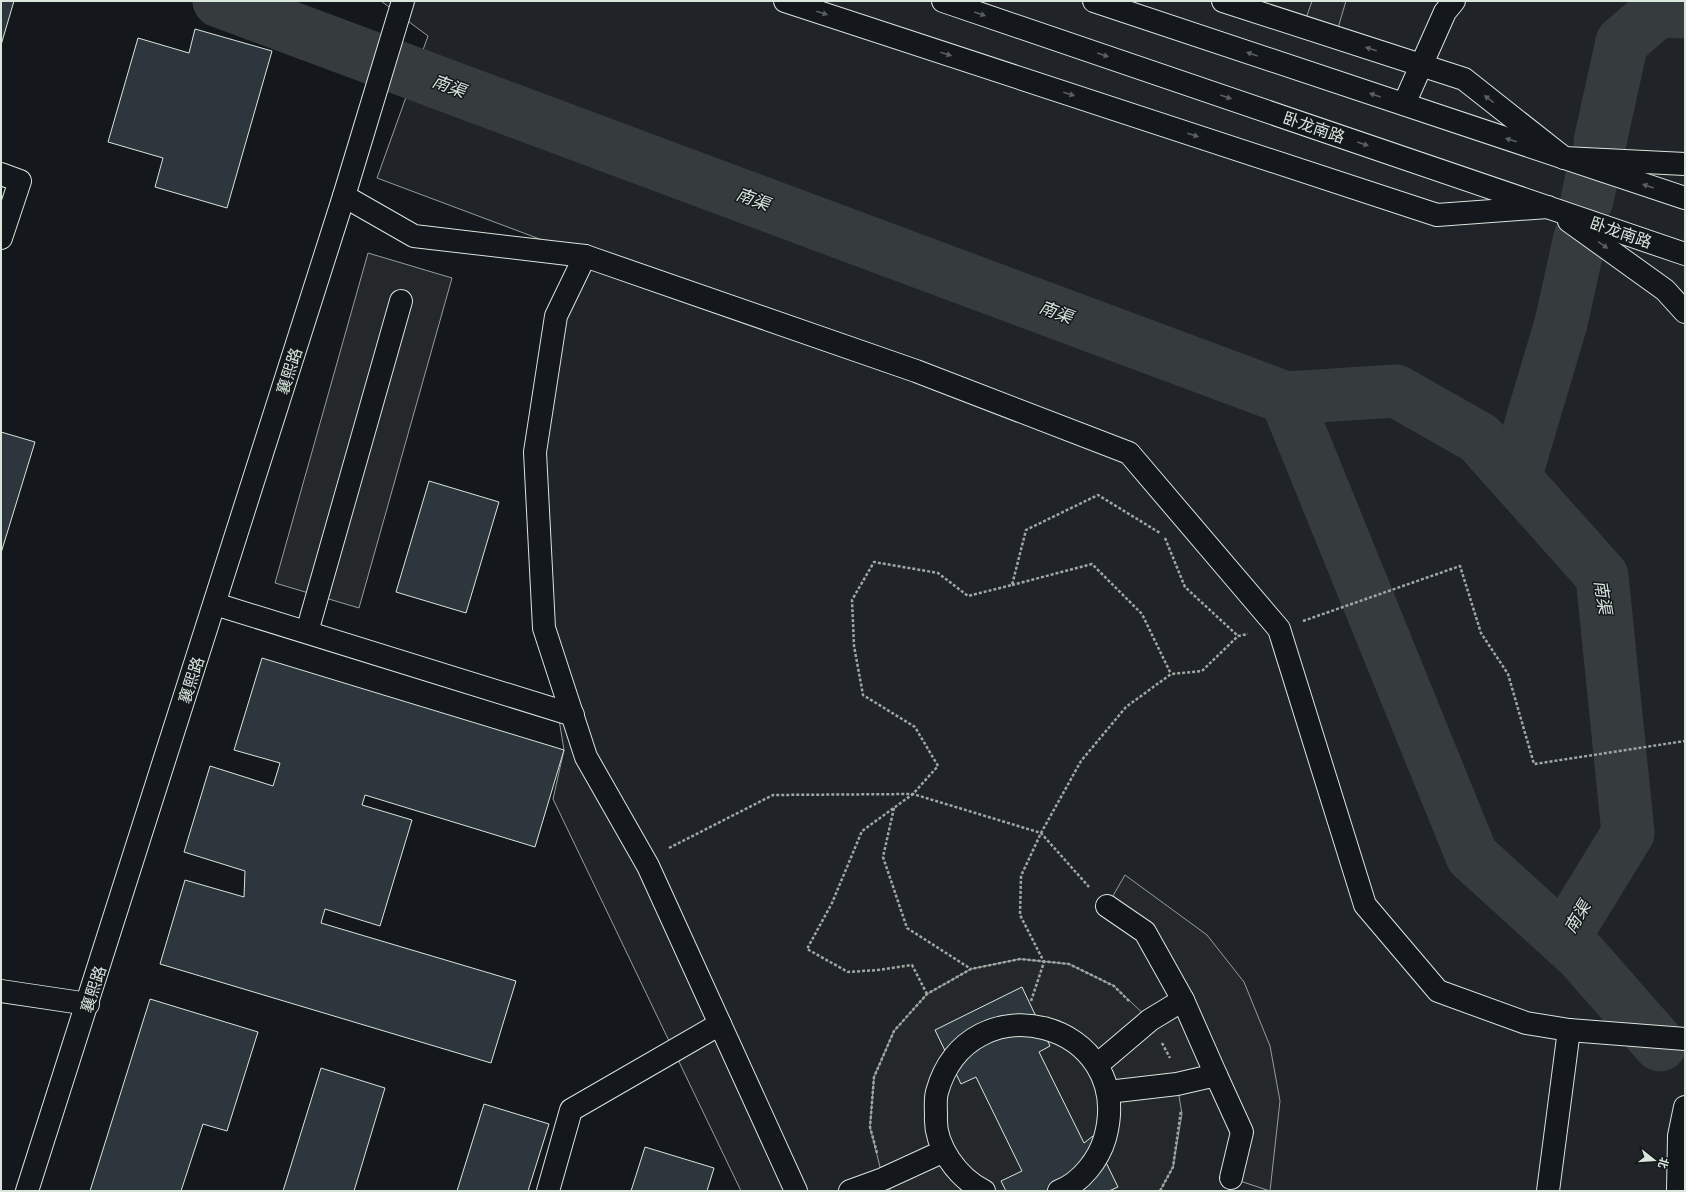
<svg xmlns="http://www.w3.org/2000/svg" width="1686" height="1192" font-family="Jost,'Noto Sans SC',sans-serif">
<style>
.green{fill:#202428;stroke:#939e99}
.parking{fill:#24282b;stroke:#939e99}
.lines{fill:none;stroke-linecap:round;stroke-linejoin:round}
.river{stroke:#363b3e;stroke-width:53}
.building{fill:#2c363c;stroke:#d8e6dc}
.minor-casing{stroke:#d8e6dc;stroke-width:24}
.highway-casing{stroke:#d8e6dc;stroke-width:24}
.path{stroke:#9da8a2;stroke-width:2.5;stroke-dasharray:3 2;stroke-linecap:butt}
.minor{stroke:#14181c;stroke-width:22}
.highway{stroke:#14181c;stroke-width:22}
.oneway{fill:#59605f}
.labels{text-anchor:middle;stroke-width:3;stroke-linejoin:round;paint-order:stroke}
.street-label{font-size:16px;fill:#d8e6dc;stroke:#14181c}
.water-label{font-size:17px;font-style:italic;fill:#d8e6dc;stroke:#14181c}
</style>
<rect width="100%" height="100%" fill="#14181c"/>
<!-- green -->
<path class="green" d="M381,1h1304v1190h-944l-188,-392 11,-49 -20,-122 -9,-176 21,-136 29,-60 -208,-78 51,-142z"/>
<!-- parking -->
<g class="parking">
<path d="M1312,1h34l-11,37 -32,-11z"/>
<path d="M368,253l84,25 -93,330 -84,-25z"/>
<path d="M1125,875l82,60 37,47 26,64 10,55 -10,90 -39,-13 11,-46 -26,-57 -39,9 5,30 -9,53 -13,24h-269l-8,-12 -13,-52 4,-50 20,-46 33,-37 44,-25 49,-10 49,5 45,22 36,34 33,-20 -38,-68 -38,-26z"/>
</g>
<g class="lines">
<!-- river -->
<g class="river">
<path d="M219,1l1067,397 186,458 109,99 79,90"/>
<path d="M1600,142l22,-100 36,-31 27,1"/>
<path d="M1587,200l5,-23"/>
<path d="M1286,398l110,-7 83,47 123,138 26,257 -65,106"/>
<path d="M1515,478l46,-155 19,-86"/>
</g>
</g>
<!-- building -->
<g class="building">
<path d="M1,1h13l-13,44z"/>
<path d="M195,29l77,22 -45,157 -72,-21 8,-29 -55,-16 30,-104 51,15z"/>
<path d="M1,432l34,10 -34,111z"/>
<path d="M429,481l70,21 -33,111 -70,-21z"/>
<path d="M262,658l302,92 -29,97 -170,-52 -3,10 50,15 -32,106 -55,-17 -4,14 195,58 -25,82 -331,-99 25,-84 59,17 1,-26 -61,-19 26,-86 63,20 7,-23 -46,-13z"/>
<path d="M1022,987l28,59 -11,6 45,91 9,-7 25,51 -9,4h-103l-5,-10 21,-10 -46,-94 -15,7 -26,-54z"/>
<path d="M150,999l108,33 -31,99 -24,-7 -22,67h-91z"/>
<path d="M321,1068l64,20 -31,103h-71z"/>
<path d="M484,1104l65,20 -21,67h-71z"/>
<path d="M645,1147l69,21 -7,23h-76z"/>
</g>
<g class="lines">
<defs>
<g id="minor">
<path d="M785,1l652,214 111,-8"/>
<path d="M1223,1l241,78 100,79 121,6"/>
<path d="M1404,104l41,-92 9,-11"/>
<path d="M1,174l19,7 -19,57"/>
<path d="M344,196l70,40 171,20 331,115 213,82 150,176 86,276 73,86 88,32 43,7 116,9"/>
<path d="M585,256l-29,60 -21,136 9,176 42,129 62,109 148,325"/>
<path d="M215,604l358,111"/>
<path d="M307,632l94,-331"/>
<path d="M1,991l87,13"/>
<path d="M1183,1000l33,75"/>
<path d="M1097,1065l53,-45 33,-20 -38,-68 -38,-26"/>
<path d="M1108,1092l69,-8 39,-9 26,57 -11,46"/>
<path d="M27,1191l317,-995 59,-195"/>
<path d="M548,1191l23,-81 149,-86"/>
<path d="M850,1191l33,-12 61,-28"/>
<path d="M984,1191c-26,-13 -50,-45 -48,-75 0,-7 -1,-17 1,-24 32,-114 200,-71 168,46 -6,21 -24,45 -46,53"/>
<path d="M1548,1191l21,-161"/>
<path d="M1678,1191l1,-55 6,-29"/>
</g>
<g id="highway">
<path d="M943,1l742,253"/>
<path d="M1094,1l591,197"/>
<path d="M1569,221l96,69 20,22"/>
</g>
</defs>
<!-- minor casing -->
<use href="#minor" class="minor-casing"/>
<!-- highway casing -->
<use href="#highway" class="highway-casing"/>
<!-- path -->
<g class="path">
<path d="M1165,538l20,49 53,49"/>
<path d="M1012,585l80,-21 50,50 29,60"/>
<path d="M1303,621l157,-55 21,67 27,41 26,90 151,-23"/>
<path d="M894,808l-11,49 24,71 64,41"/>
<path d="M669,848l104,-53 140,-1 128,39 48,54"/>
<path d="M927,994l-15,-29 -34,5 -30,2 -41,-23 25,-46 30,-72 51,-37 25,-28 -23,-39 -52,-32 -9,-49 -2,-46 22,-38 64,11 30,23 44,-11 14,-55 72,-35 62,38"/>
<path d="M1031,1001l13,-39 -24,-47 1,-39 20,-43 40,-72 45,-54 45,-33 31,-3 36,-35 10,-2"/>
<path d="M1162,1043l8,15"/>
<path d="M877,1153l-7,-26 4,-50 20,-46 33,-37 44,-25 49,-10 49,5 45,22 16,16"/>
<path d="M1160,1191l13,-24 8,-57"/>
</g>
<!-- minor -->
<use href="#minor" class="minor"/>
<!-- highway -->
<use href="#highway" class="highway"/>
</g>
<!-- one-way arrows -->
<defs><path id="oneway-solid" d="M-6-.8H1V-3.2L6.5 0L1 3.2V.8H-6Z"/></defs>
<g class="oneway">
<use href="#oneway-solid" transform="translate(822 13) rotate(18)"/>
<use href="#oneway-solid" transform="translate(980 14) rotate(19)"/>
<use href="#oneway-solid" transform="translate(1371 49) rotate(-162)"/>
<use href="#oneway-solid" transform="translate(946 54) rotate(18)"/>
<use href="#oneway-solid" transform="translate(1252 54) rotate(-161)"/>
<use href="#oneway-solid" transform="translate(1103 55) rotate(19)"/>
<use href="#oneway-solid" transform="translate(1069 94) rotate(18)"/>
<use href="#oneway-solid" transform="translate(1375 95) rotate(-161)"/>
<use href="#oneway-solid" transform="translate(1226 97) rotate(19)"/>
<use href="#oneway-solid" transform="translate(1489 99) rotate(-142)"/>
<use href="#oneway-solid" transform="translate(1193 135) rotate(18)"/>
<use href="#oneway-solid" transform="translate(1511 140) rotate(-162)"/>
<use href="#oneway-solid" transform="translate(1363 144) rotate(19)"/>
<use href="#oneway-solid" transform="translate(1648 186) rotate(-161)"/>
<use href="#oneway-solid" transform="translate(1603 245) rotate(35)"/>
</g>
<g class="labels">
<!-- street labels -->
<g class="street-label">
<text transform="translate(1314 127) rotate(19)" y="6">卧龙南路</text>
<text transform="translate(1621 232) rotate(19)" y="6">卧龙南路</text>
<text transform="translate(289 371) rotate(-72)" y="6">襄熙路</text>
<text transform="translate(191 680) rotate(-72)" y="6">襄熙路</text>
<text transform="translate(93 989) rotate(-72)" y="6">襄熙路</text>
</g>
<!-- water labels -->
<g class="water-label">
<text transform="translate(449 86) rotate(20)" y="6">南渠</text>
<text transform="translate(753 199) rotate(20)" y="6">南渠</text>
<text transform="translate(1056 312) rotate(20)" y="6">南渠</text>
<text transform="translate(1603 597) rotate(81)" y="6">南渠</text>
<text transform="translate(1577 917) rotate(-59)" y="6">南渠</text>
</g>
</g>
<!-- border -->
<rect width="1686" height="1192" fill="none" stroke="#d8e6dc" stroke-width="4"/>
<!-- north arrow -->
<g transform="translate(1654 1160) rotate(107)" stroke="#14181c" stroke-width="3" paint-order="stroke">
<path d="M0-3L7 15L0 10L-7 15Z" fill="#d8e6dc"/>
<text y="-6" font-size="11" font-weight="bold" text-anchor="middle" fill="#d8e6dc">北</text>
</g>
</svg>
